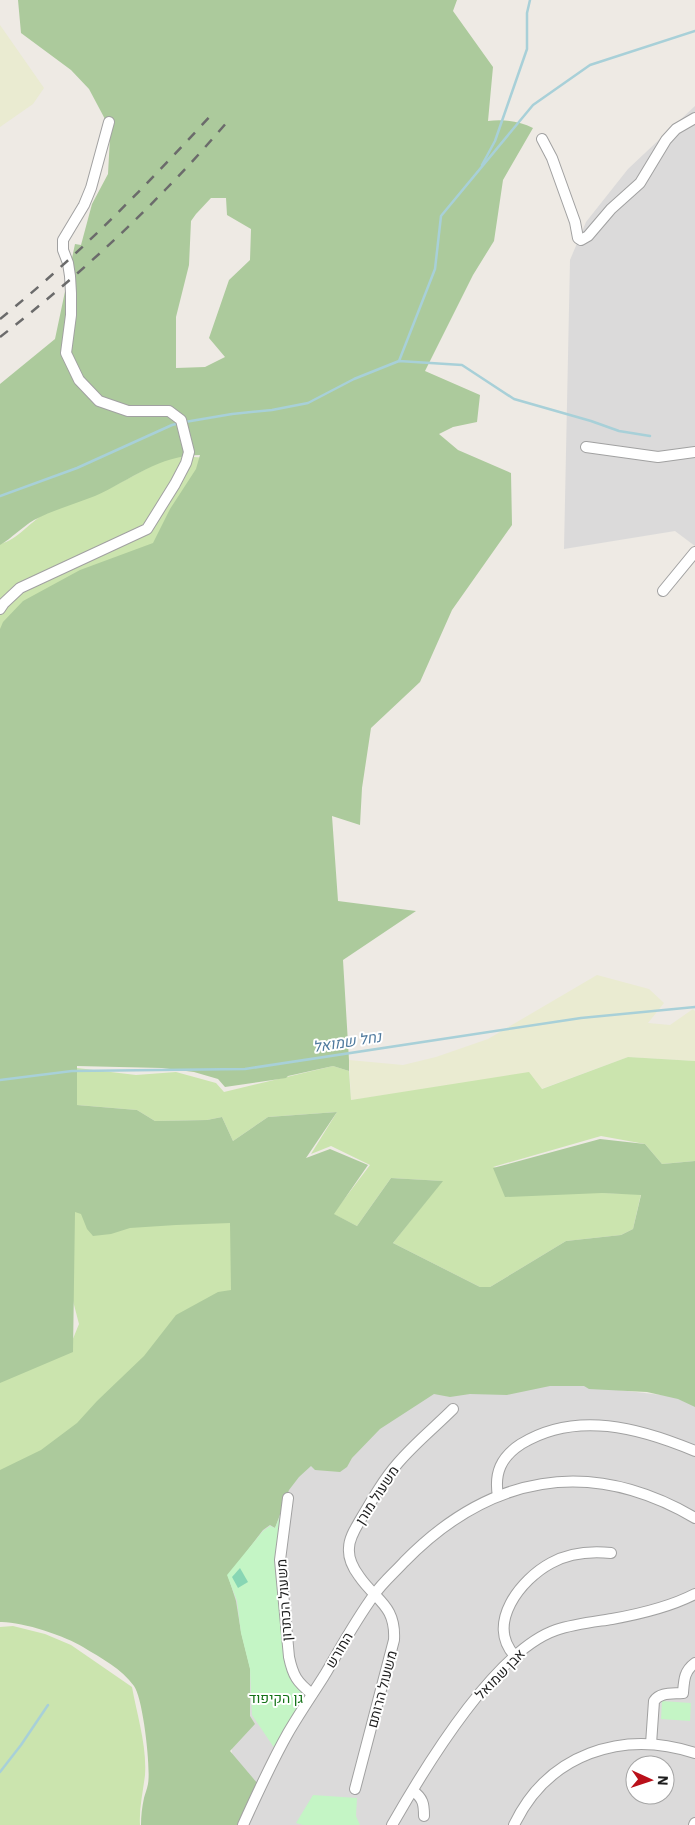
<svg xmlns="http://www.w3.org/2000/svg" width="695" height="1825" font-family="'IBM Plex Sans',Heebo,sans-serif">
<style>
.residential{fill:#dbdada;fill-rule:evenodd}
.farmland{fill:#eaebd1}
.grass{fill:#cbe4ae}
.forest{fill:#acca9c;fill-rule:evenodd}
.park{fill:#c4f5c5}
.pitch{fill:#88d6b4}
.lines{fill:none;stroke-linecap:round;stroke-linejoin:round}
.stream{stroke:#a8d0d8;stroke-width:2.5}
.minor-casing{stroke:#a1a1a1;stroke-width:12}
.minor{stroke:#fff;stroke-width:10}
.rail{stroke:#6b6b6b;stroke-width:2.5;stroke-dasharray:10 10;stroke-linecap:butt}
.labels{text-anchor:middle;stroke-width:4;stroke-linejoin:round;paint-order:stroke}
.street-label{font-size:14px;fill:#1d1d1d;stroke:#fff}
.park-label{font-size:14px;fill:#147217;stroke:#fff}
.water-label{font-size:15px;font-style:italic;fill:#4f7a9e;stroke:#fff}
</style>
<rect width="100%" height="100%" fill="#eeeae4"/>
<!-- residential -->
<g class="residential">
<path d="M695,106v440l-20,-15 -111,18 6,-289 16,-38 42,-53z"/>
<path d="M447,1370l240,28 8,3v424h-459l-4,-70 -16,-173 106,-141zM635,1765h30v30h-30z"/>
</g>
<!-- farmland -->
<g class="farmland">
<path d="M0,25l44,63 -11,16 -33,23z"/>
<path d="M597,975l52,14 15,14 -16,20 22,2 23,-16 2,2v50l-67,-4 -87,32 -73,-6 -117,17 -2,-40 54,5 33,-8 52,-18z"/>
</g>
<!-- grass -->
<g class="grass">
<path d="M171,455l35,3 -50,95 -156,95v-104c18,-4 31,-24 48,-32 16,-8 35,-11 51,-19 25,-11 48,-25 72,-38z"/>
<path d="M628,1057l67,4v100l-33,3 -17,-20 -44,-8 -108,31 109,26 39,1 -8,35 -12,6 -55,6 -76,46h-10l-87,-44 49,-62 -51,-3 -34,48 -24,-12 37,-49 -39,-19 -20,8 26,-42 -69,5 -35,24 -11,-24 -15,3 -52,1 -18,-11 -60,-5v-37l59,7 40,-3 40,11 8,9 109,-26 16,5 2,29 178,-28 13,17z"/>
<path d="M63,1196l162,14 16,29 9,37 -250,254v-151l68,-28 11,-27 -20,-77z"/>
<path d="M13,1626l32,8 26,11 61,42c5,28 15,59 13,88 -2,17 -6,33 -5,50h-140v-198z"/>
</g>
<!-- forest -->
<path class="forest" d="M18,0h439l-4,11 40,56 -5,54c15,-2 31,0 45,7l-30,52 -9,61 -21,34 -48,96 55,24 -3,27 -24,5 -14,7 19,16 53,23 1,52 -60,85 -32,72 -49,46 -9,60 -2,37 -28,-9 6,85 78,10 -73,49 6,100v11l-16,-5 -45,10 -2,2 -61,9 -7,-8 -24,-7 -32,-4 -85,-2v39l60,5 18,11 52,-1 15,-3 11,24 35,-24 69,-5 -31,46 24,-9 38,16 -34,49 23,12 34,-48 52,3 -50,62 87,44h10l76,-46 55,-6 12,-6 8,-34 -39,-2 -97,4 -12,-29 107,-29 45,5 17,20 33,-3v246l-17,-8 -31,-7 -58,-3 -5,-3h-34l-43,9 -37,-1 -20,3 -16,-3 -54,35 -28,29 -5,9 -7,5 -25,-2 -4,-4 -12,11 -10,13 -14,38 -5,-3 -7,5 -35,46 8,25 5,31 9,36v48l5,8 -25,27 28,33 -20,41h-97c0,-9 1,-18 3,-27 1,-4 3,-9 4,-14 3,-16 -5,-86 -14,-98 -12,-17 -33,-28 -51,-39 -17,-11 -63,-26 -83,-25v-152l41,-20 36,-27 20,-22 47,-45 32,-41 42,-23 13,-2 -1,-67 -54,2 -46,3 -19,6 -18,2 -6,-7 -6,-15 -6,-2 -2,140 -73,31v-754l3,-7 20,-21 57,-31 73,-27 17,-34 26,-40 4,-14c-41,0 -69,25 -105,41 -20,8 -42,14 -61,24 -12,7 -22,18 -34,25v-161l55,-45 20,-95 6,1 11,-41 16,-30 2,-37 -4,-16 -17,-32 -18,-19 -50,-37zM211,198h15l1,17 24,14 -1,31 -21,20 -20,58 16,19 -20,10 -29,1v-51l13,-52 2,-44 5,-7z"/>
<!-- park -->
<g class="park">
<path d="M286,1501l-9,62 15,116 13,16 -30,54 -23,-34 -2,-46 -9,-36 -4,-32 -10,-26 36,-44 7,-5 5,2z"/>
<path d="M662,1701l29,2 -1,18 -29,-2z"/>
<path d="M313,1795l44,3 -1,18 4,9h-57l-7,-2z"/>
</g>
<!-- pitch -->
<path class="pitch" d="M240,1568l8,14 -10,6 -6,-11z"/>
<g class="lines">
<!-- stream -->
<g class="stream">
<path d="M482,165l13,-24 32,-92v-36l3,-13"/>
<path d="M399,361l36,-92 6,-53 92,-111 57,-40 105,-34"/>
<path d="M185,422l47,-8 40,-4 36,-7 46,-24 45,-18 63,4 52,34 77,22 28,10 31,5"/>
<path d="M0,496l77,-28 95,-43 8,-2"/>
<path d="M0,1080l72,-9 173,-2 336,-51 114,-11"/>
<path d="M0,1772l21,-27 27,-40"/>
</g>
<defs>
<g id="minor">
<path d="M542,139l10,19 23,64 3,16 3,2 7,-4 23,-27 29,-26 26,-43 10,-11 19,-11"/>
<path d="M586,447l72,10 37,-5"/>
<path d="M663,591l32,-39"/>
<path d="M0,609l4,-6 16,-15 127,-59 28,-45 11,-21 3,-11 -8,-32 -12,-9h-41l-29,-10 -20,-21 -13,-27 5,-38v-22l-1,-17 -2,-13 -5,-13v-10l21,-35 7,-17 18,-66"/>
<path d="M498,1496c-4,-23 3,-39 23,-52 55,-34 119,-16 174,7"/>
<path d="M288,1498l-8,62 9,97c4,19 8,25 23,37"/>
<path d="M515,1656c-30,-32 6,-77 36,-93 18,-10 40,-12 60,-10"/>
<path d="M651,1744l3,-43c6,-9 18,-7 29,-8 1,-13 1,-22 12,-30"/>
<path d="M355,1789l39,-149c2,-35 -18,-39 -35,-64 -6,-8 -11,-17 -10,-28 0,-11 8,-22 13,-31 11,-19 22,-38 36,-54 17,-20 37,-36 55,-54"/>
<path d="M413,1791c10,7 11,13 11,25"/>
<path d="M243,1825c14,-31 28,-62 45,-92 11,-19 24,-38 36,-57 16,-27 31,-55 50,-81 8,-12 20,-22 30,-33 85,-87 185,-106 291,-44"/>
<path d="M392,1825c32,-56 103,-174 164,-195 18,-6 37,-8 56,-11 28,-5 58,-12 83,-25"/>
<path d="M514,1825c34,-71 108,-96 181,-72"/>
<path d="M694,1825l1,-2"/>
</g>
</defs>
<!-- minor casing -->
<use href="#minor" class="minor-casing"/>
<!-- minor -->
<use href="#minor" class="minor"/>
<!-- rail -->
<g class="rail">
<path d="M0,319c77,-62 146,-133 213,-206"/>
<path d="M0,337c58,-45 115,-95 166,-148 22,-22 42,-45 62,-68"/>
</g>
</g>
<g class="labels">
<!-- street labels -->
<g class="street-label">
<text transform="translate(377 1495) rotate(-57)" y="5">משעול מורן</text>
<text transform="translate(284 1600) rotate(-94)" y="5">משעול הכתרון</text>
<text transform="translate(339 1650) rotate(-59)" y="5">החורש</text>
<text transform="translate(500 1674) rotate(-46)" y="5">אבן שמואל</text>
<text transform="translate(382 1689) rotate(-75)" y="5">משעול הרותם</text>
</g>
<!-- park labels -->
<g class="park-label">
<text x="276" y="1703">גן הקיפוד</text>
</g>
<!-- water labels -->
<g class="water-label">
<text transform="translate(347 1042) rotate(-9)" y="5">נחל שמואל</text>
</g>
</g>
<!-- north arrow -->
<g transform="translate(650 1780) rotate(93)"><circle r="24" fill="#ffffff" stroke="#a5a5a5"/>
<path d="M0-4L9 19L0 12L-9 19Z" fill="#ba101a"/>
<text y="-8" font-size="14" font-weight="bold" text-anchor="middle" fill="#1d1d1d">N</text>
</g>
</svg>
